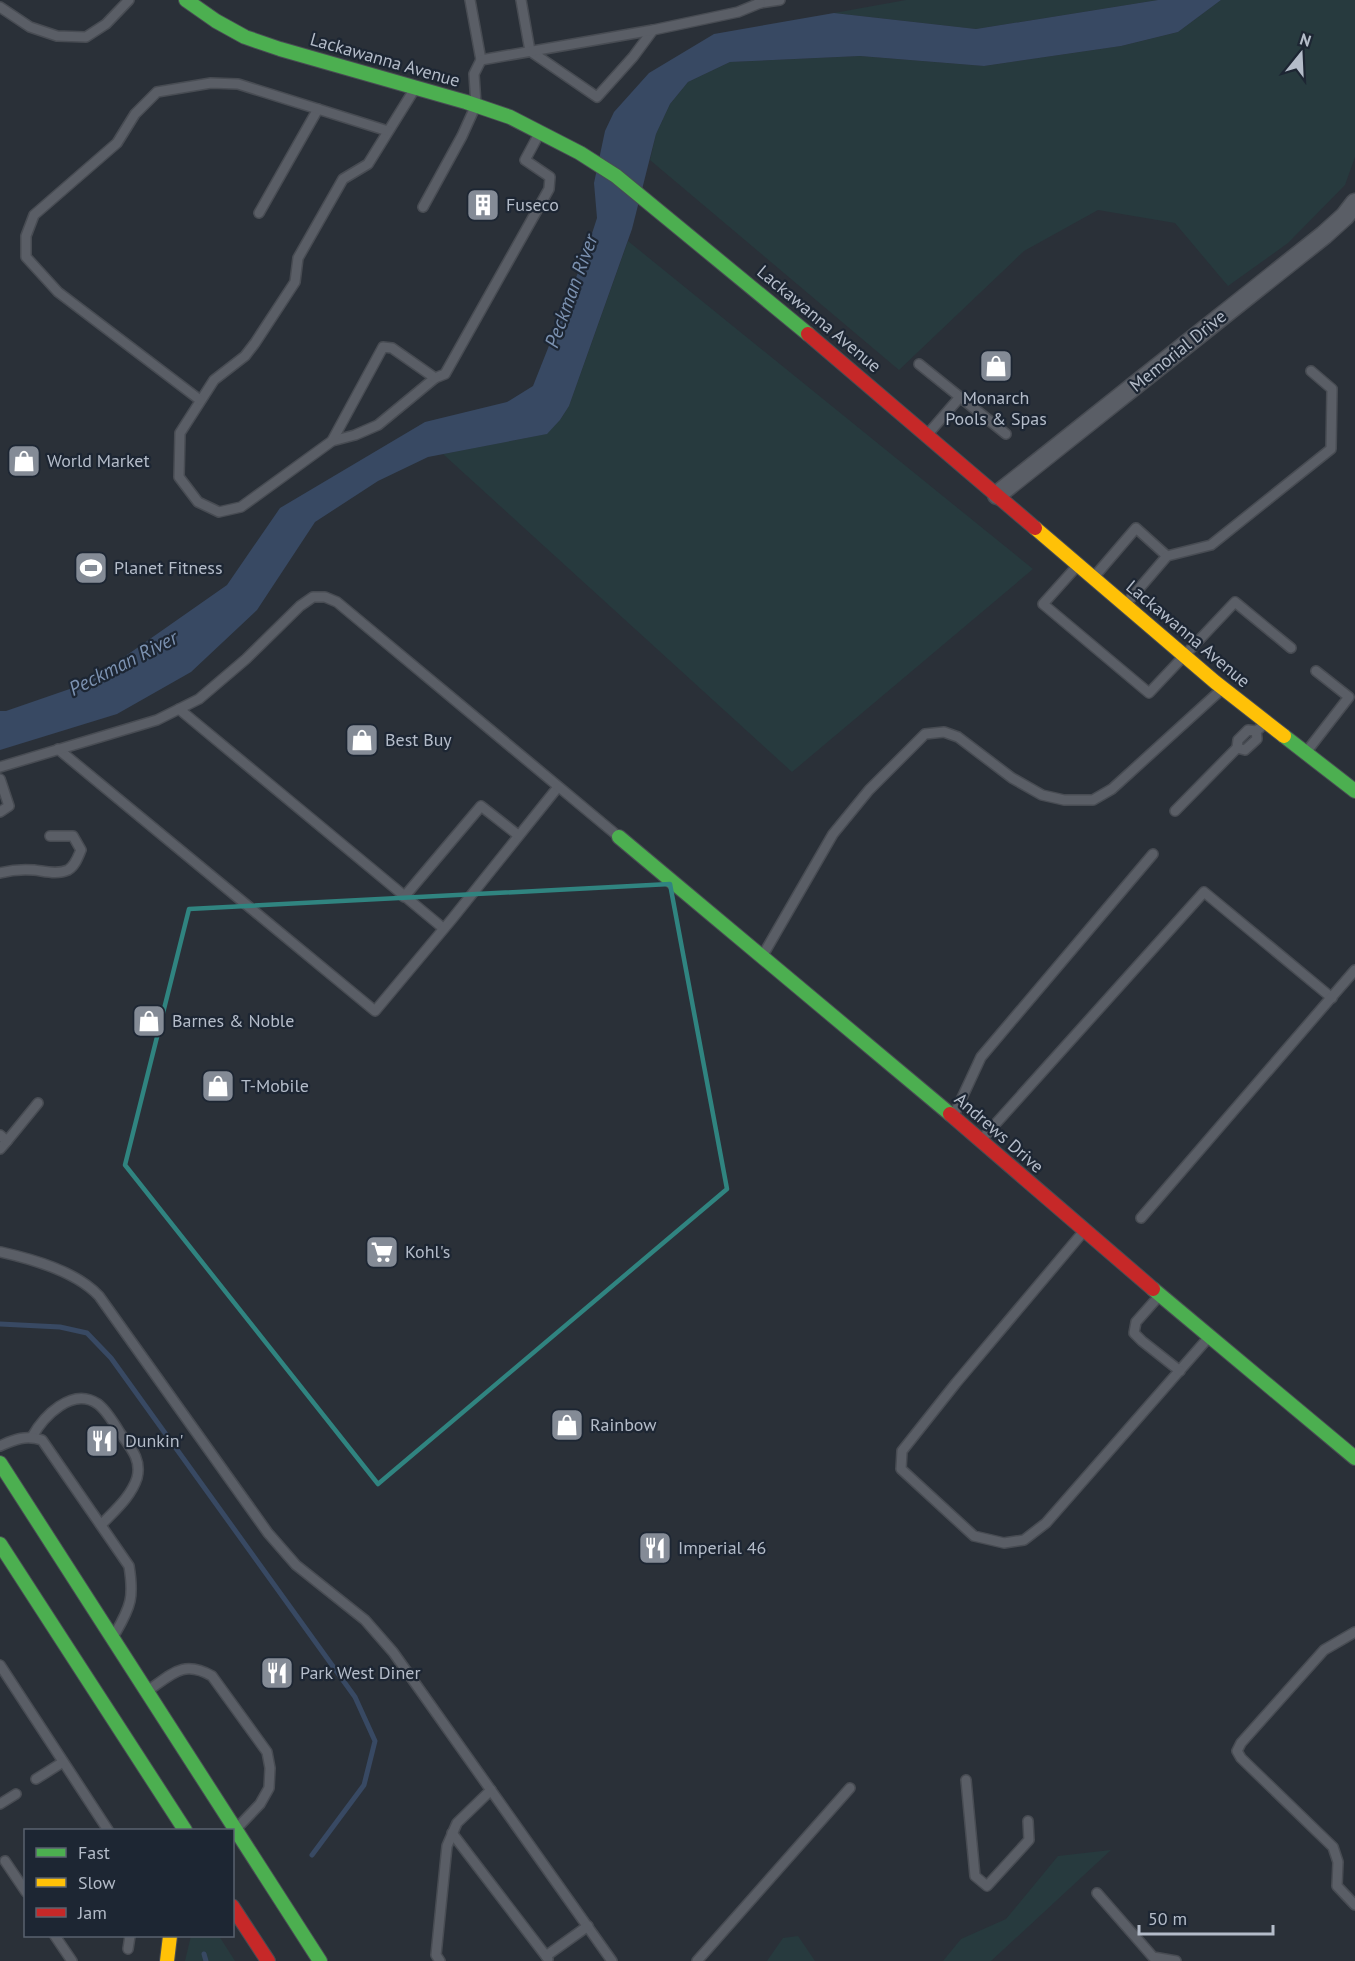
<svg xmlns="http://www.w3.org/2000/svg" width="1355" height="1961" font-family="'PT Sans',sans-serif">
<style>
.green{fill:#273a3e}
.water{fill:#384963}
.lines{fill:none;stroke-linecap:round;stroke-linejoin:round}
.stream{stroke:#384963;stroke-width:5}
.lane-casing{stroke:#484c53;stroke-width:12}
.street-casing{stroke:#484c53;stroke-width:21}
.fast-casing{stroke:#484c53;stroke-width:16}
.slow-casing{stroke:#484c53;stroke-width:16}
.jam-casing{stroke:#484c53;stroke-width:16}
.lane{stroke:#5a5e66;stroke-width:9}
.street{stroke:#5a5e66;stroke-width:18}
.fast{stroke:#4caf50;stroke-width:14}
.slow{stroke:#ffc107;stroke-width:14}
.jam{stroke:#c62828;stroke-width:14}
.marked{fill:none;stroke:#308480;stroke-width:4.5;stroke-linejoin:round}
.labels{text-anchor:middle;stroke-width:4.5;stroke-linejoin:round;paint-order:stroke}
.street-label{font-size:18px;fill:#b4bcc9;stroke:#1d2633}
.poi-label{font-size:18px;fill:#b4bcc9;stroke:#1d2633;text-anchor:start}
.water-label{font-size:20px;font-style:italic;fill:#7c92b1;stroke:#1d2633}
</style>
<rect width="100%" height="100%" fill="#2a3038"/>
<!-- green -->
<g class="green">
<path d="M906,0h252l-182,29 -142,-16z"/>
<path d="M1221,0h134v157l-10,28 -57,58 -60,43 -53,-63 -77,-13 -74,41 -125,119 -249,-210 6,-26 14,-30 18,-22 42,-20 130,-6 124,10 137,-20 57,-14z"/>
<path d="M628,241l405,328 -241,203 -349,-318 103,-20 14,-14 9,-14z"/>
<path d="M1111,1850l-120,111h-48l18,-22 45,-20 52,-63z"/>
<path d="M191,1936h28l16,25h-50z"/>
<path d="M798,1936l17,25h-48l16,-23z"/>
</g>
<!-- water -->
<path class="water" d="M1158,0h63l-43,32 -57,14 -137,20 -124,-10 -130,6 -42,20 -18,22 -14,30 -24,95 -63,177 -9,14 -13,14 -119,23 -50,24 -63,41 -58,88 -66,62 -74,42 -117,36v-39h6l81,-28 140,-98 53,-77 145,-86 82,-20 26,-16 52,-131 12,-37 -3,-35 11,-52 9,-19 35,-39 65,-39 120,-21 142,16z"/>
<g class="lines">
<!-- stream -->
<g class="stream">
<path d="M0,1324l60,3 27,6 24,25 244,339 20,44 -11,44 -52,70"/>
<path d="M204,1954l2,7"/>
</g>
<defs>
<g id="lane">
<path d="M470,0l11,60"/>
<path d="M521,0l9,51 67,46 36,-40 20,-27"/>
<path d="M760,3l20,-3"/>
<path d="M0,7l30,20 27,9 29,1 20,-13 23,-24"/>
<path d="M414,90l-46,74 -25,15 -45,79 -3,24 -40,61 -10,13 -31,24 -34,53 -1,44 19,25 21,10 22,-5 91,-66 23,-6 23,-10 57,-47 10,-4 104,-185 1,-12 -25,-17 14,-26"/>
<path d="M423,207l39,-71 14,-31 -2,-31 7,-14 172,-30 85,-18 22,-9 -1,-3"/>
<path d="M259,213l59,-104"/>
<path d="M919,364l87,70"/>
<path d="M200,400l-142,-108 -32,-35v-21l8,-21 83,-72 18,-29 22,-22 54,-9 27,1 150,47"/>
<path d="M927,435l33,-38"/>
<path d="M332,441l51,-94 9,1 43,30"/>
<path d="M1078,565l-35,39 106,89 86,-91 56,46"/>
<path d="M1094,577l42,-49 31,28"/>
<path d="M1125,605l42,-49 44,-11 120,-96 1,-60 -21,-18"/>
<path d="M179,709l264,219"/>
<path d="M1237,748l8,2 12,-11 -1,-8 4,-3"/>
<path d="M58,749l317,262 77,-92 106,-132"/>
<path d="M1307,751l42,-54 -33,-26"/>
<path d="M0,767l157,-47 42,-21 47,-40 54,-53 13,-9h12l12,5 282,235"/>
<path d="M0,779l9,27 -9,6"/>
<path d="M1175,811l62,-63 1,-8 10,-10 8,1"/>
<path d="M0,873c11,-3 22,-4 34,-3 10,1 23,5 34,0 7,-4 10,-13 13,-20l-8,-14h-23"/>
<path d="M404,897l77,-91 37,29"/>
<path d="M763,955l70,-121 36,-44 56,-56 19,-2 14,5 54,41 30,17 22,5h29l19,-11 110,-100"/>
<path d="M954,1115l27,-58 172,-203"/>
<path d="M0,1135l7,6 -7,8"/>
<path d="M981,1140l223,-248 128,106"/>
<path d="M7,1141l31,-38"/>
<path d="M1141,1218l214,-248"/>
<path d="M1084,1231l-128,152 -54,68 -1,18 73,67 30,7 20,-3 22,-17 163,-186"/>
<path d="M1,1252c31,7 75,19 98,44l169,237 28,32 69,55 28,32 219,309"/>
<path d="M1159,1296l-23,26 -2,11 8,8 38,30"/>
<path d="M32,1437c11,-20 40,-51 66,-33 9,7 16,19 22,29 10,14 22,26 17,45 -6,19 -23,33 -36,47"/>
<path d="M0,1446c15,-7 26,-11 42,-6l87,126c5,31 2,40 -13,66"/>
<path d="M1355,1632l-31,18 -83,93 -4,8 4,7 92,89 5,15 -1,24 18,19"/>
<path d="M0,1665l108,165"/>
<path d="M149,1690c24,-17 35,-30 63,-14l55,76 3,16 -1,20 -9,16 -21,22"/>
<path d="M36,1779l27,-17"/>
<path d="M966,1780l9,96 12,10 42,-46 -1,-19"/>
<path d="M0,1804l16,-10"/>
<path d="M452,1833l94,123"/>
<path d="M5,1861l21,31"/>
<path d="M1097,1893l56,64 23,4"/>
<path d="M55,1936l17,25"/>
<path d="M128,1949l2,-13"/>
<path d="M548,1959l-2,-3 42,-30"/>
<path d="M440,1961l-4,-6 11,-109 10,-23 34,-33"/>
<path d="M697,1961l153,-173"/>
</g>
<path id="street" d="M997,495l327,-260 21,-19 10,-13"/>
<g id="fast">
<path d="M186,0l30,21 29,16 35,12 186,53 44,15 70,36 36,23 192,158"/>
<path d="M1284,736l71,55"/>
<path d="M619,837l331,277"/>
<path d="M1153,1289l202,169"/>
<path d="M0,1463l320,498"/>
<path d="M0,1544l185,286"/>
</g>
<g id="slow">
<path d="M1035,528l180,154 69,54"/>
<path d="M167,1961l3,-25"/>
</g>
<g id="jam">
<path d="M808,334l227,194"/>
<path d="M950,1114l203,175"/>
<path d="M232,1906l36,55"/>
</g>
</defs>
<!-- lane casing -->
<use href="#lane" class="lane-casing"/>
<!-- street casing -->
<use href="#street" class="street-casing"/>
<!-- fast casing -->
<use href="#fast" class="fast-casing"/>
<!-- slow casing -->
<use href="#slow" class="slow-casing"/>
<!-- jam casing -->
<use href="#jam" class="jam-casing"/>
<!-- lane -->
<use href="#lane" class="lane"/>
<!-- street -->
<use href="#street" class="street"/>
<!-- fast -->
<use href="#fast" class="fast"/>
<!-- slow -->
<use href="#slow" class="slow"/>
<!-- jam -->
<use href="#jam" class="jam"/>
</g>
<!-- marked area -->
<path class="marked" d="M670,884l57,305 -349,295 -253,-319 64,-256z"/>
<!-- icons -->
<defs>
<symbol id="building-square" viewBox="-11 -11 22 22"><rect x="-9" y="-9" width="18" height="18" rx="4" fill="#848b96" stroke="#1d2633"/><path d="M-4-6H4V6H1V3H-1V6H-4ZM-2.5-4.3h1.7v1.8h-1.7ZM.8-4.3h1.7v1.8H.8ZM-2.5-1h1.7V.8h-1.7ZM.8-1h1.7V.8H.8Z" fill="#fff"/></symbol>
<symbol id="shop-square" viewBox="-11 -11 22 22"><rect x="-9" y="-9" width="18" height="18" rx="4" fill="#848b96" stroke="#1d2633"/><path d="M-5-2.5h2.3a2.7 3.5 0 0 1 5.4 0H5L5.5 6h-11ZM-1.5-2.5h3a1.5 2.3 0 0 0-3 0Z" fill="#fff"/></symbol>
<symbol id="stadium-square" viewBox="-11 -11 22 22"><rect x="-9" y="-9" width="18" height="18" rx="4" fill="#848b96" stroke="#1d2633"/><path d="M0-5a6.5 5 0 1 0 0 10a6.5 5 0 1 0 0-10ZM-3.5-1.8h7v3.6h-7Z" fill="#fff"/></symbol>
<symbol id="supermarket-square" viewBox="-11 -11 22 22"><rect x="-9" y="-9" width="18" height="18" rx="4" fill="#848b96" stroke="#1d2633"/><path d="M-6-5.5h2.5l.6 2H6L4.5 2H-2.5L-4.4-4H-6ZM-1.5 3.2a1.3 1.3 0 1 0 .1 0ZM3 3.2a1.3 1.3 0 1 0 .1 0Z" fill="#fff"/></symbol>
<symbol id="restaurant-square" viewBox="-11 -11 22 22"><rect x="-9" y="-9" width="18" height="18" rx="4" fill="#848b96" stroke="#1d2633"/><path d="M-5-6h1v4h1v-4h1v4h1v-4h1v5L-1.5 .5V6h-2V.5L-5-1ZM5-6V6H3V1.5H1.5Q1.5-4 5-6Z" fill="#fff"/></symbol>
</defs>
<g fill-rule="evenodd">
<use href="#building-square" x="464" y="186" width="38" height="38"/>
<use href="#shop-square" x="977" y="347" width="38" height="38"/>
<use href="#shop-square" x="5" y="442" width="38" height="38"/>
<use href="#stadium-square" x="72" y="549" width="38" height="38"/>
<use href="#shop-square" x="343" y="721" width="38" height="38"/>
<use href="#shop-square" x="130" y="1002" width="38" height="38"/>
<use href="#shop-square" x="199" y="1067" width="38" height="38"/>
<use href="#supermarket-square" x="363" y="1233" width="38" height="38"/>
<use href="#shop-square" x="548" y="1406" width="38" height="38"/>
<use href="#restaurant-square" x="83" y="1422" width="38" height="38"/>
<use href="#restaurant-square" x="636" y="1529" width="38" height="38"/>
<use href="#restaurant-square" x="258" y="1654" width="38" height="38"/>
</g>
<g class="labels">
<!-- street labels -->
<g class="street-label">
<text transform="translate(385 60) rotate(16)" y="6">Lackawanna Avenue</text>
<text transform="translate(819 319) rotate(40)" y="6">Lackawanna Avenue</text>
<text transform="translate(1178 351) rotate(-39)" y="6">Memorial Drive</text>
<text transform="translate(1188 634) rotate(40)" y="6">Lackawanna Avenue</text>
<text transform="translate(999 1133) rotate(41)" y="6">Andrews Drive</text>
</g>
<!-- poi labels -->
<g class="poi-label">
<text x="506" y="211">Fuseco</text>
<text x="996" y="404" text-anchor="middle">Monarch<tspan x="996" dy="21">Pools &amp; Spas</tspan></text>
<text x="47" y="467">World Market</text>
<text x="114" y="574">Planet Fitness</text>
<text x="385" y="746">Best Buy</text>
<text x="172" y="1027">Barnes &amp; Noble</text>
<text x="241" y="1092">T-Mobile</text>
<text x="405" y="1258">Kohl's</text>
<text x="590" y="1431">Rainbow</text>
<text x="125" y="1447">Dunkin'</text>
<text x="678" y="1554">Imperial 46</text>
<text x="300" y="1679">Park West Diner</text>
</g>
<!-- water labels -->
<g class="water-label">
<text transform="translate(571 291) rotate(-70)" y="7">Peckman River</text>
<text transform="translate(123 663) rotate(-27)" y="7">Peckman River</text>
</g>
</g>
<!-- legend -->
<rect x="24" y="1829" width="210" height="108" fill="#1d2633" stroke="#59626f" stroke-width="1.5"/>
<rect x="36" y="1848" width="30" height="9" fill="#4caf50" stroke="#59626f" stroke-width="1.5"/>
<text x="78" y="1859" font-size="18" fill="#b4bcc9">Fast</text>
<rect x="36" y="1878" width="30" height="9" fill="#ffc107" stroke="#59626f" stroke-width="1.5"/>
<text x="78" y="1889" font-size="18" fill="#b4bcc9">Slow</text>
<rect x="36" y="1908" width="30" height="9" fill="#c62828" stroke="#59626f" stroke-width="1.5"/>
<text x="78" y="1919" font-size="18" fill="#b4bcc9">Jam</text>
<!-- north arrow -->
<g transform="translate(1301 54) rotate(18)" stroke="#1d2633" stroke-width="4.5" paint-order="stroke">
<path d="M0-4.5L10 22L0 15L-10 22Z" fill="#b4bcc9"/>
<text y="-9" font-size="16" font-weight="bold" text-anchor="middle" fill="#b4bcc9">N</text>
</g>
<!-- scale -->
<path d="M1139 1925v9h134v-9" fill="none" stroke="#b4bcc9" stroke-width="3"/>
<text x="1148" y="1925" font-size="18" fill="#b4bcc9" stroke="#1d2633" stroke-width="4.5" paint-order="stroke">50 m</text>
</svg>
